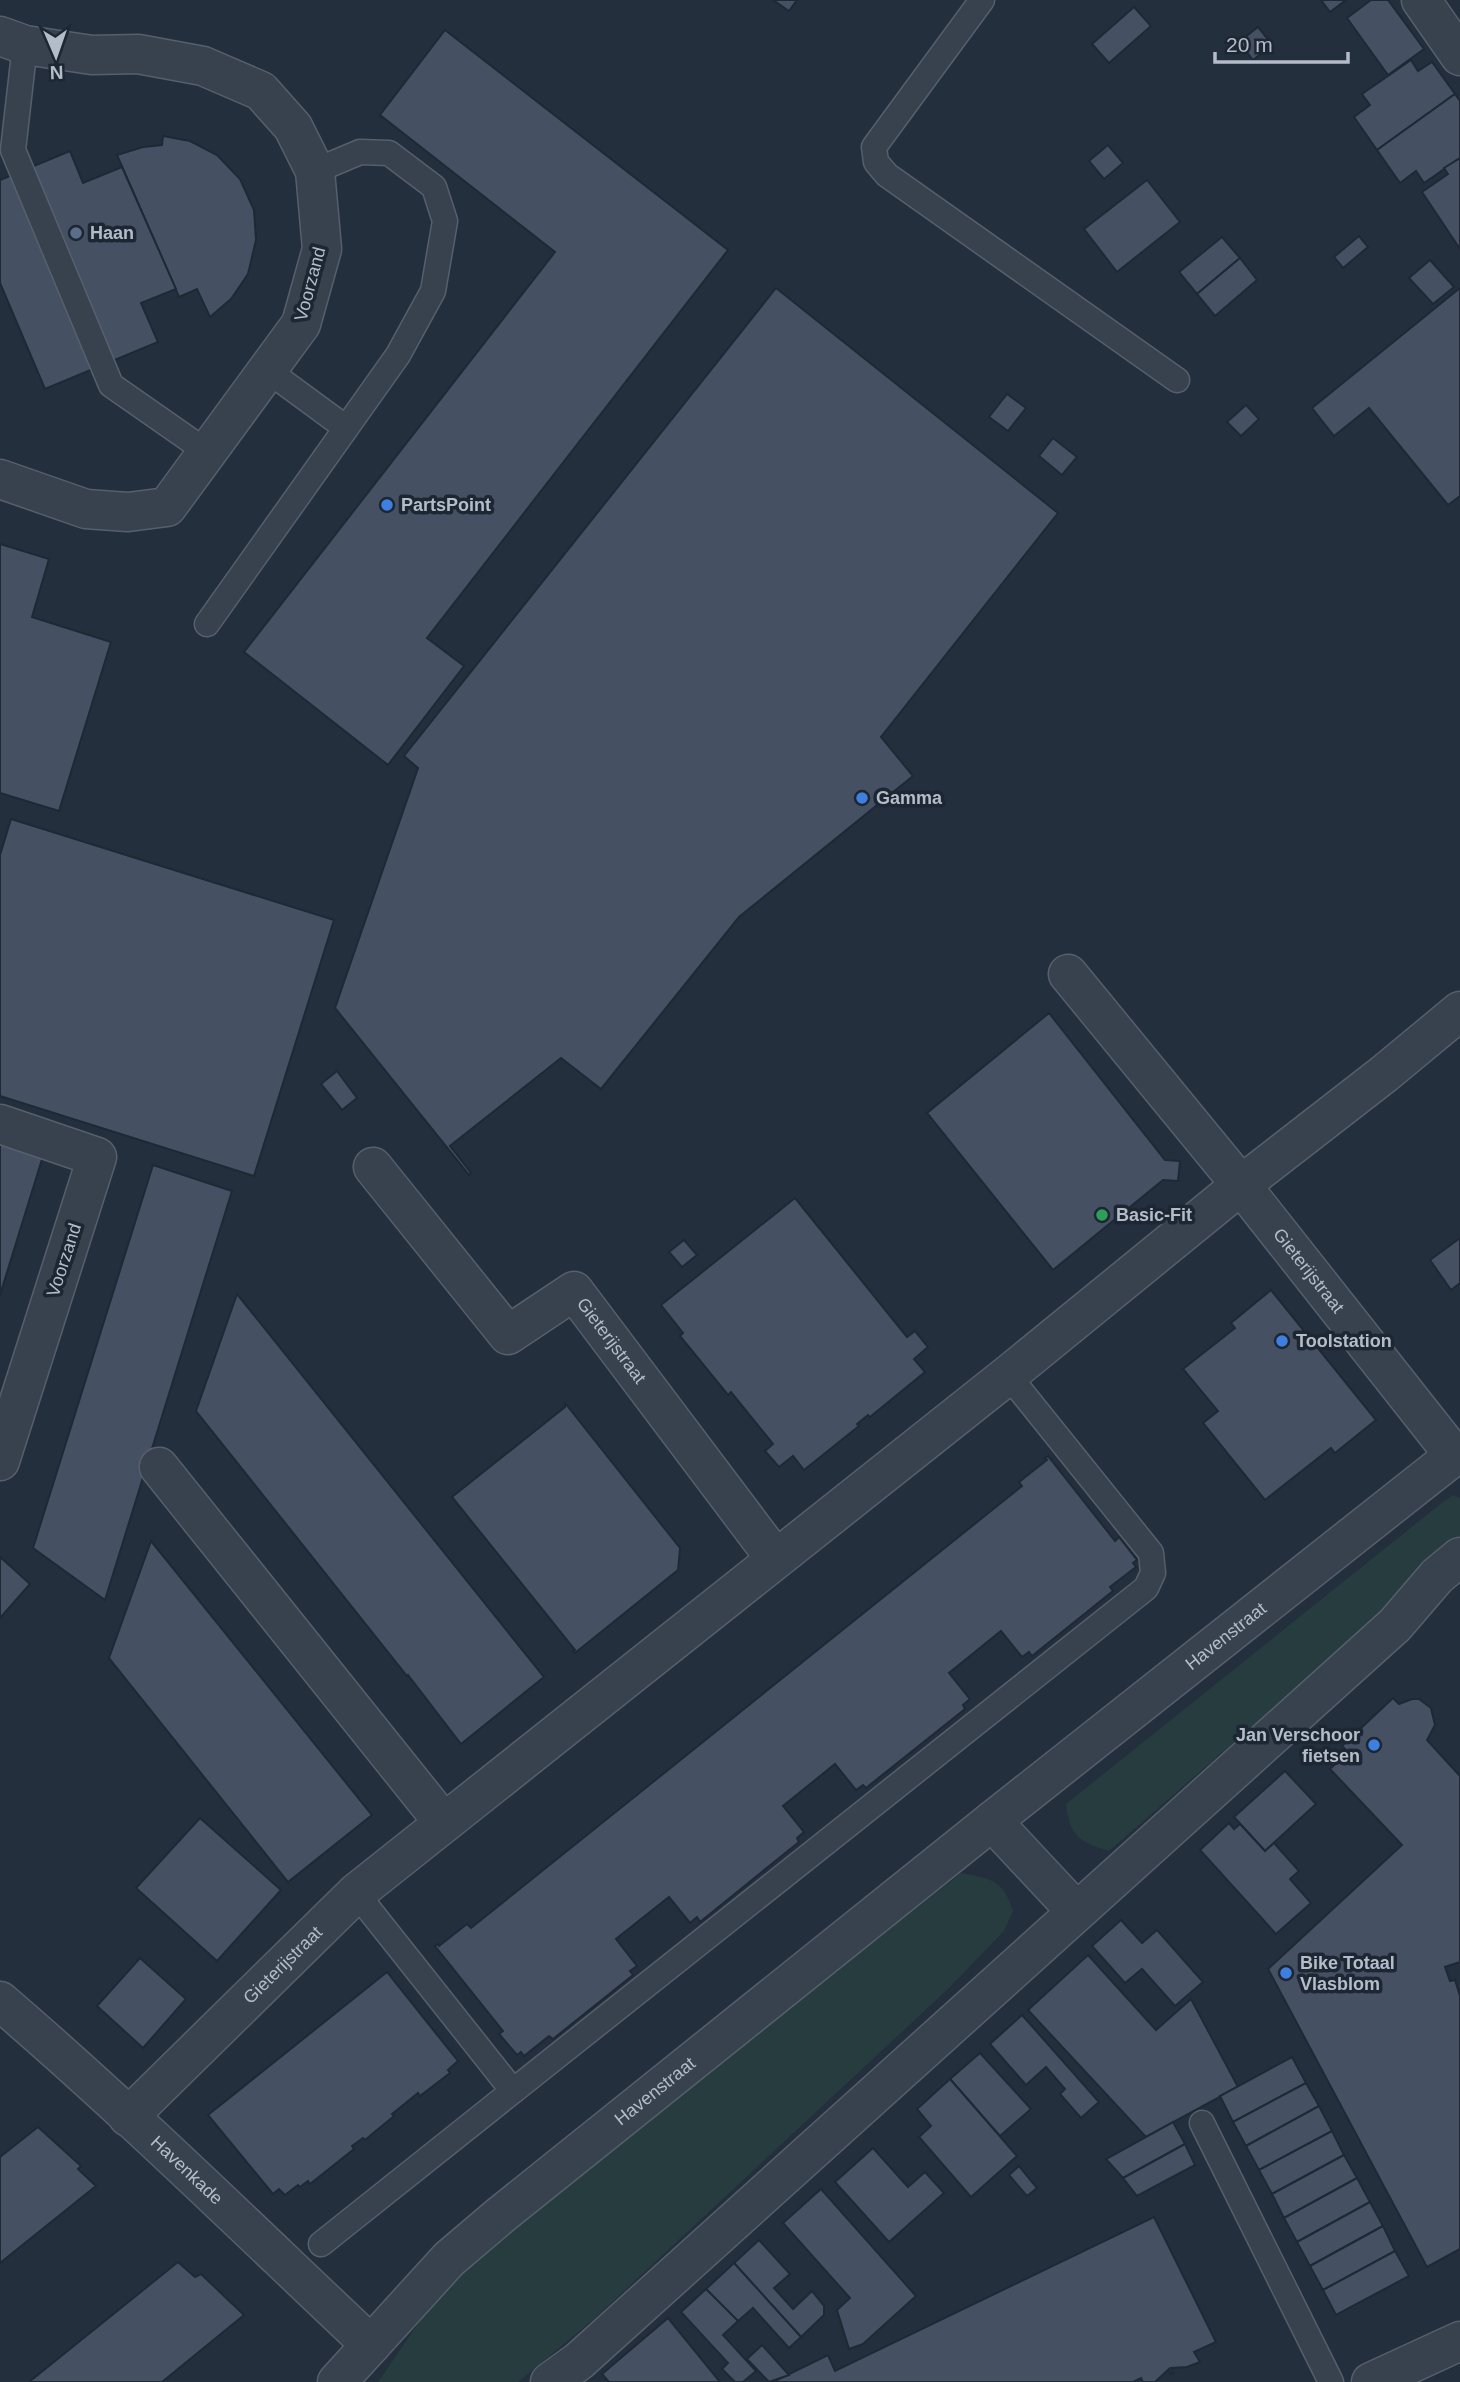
<svg xmlns="http://www.w3.org/2000/svg" width="1460" height="2382" font-family="Helvetica,sans-serif">
<style>
.green{fill:#263c3f}
.building{fill:#455162;stroke:#1f2835;stroke-width:2}
.lines{fill:none;stroke-linecap:round;stroke-linejoin:round}
.lane-casing{stroke:#565f6c;stroke-width:27}
.street-casing{stroke:#565f6c;stroke-width:41}
.lane{stroke:#38414e;stroke-width:24}
.street{stroke:#38414e;stroke-width:38}
.service-dot{fill:#5c6f8a;stroke:#1d2633;stroke-width:2.5}
.shop-dot{fill:#3f7fe0;stroke:#1d2633;stroke-width:2.5}
.leisure-dot{fill:#2e9e5b;stroke:#1d2633;stroke-width:2.5}
.labels{text-anchor:middle;stroke-width:7;stroke-linejoin:round;paint-order:stroke}
.poi-label{font-size:18px;font-weight:bold;fill:#b4bcc9;stroke:#1d2633;text-anchor:start}
.street-label{font-size:18px;fill:#b4bcc9;stroke:#1d2633}
</style>
<rect width="100%" height="100%" fill="#242f3e"/>
<!-- green -->
<g class="green">
<path d="M1453,1495l7,3v39l-2,4 -93,87 -256,223c-31,-9 -39,-15 -43,-47l377,-302z"/>
<path d="M961,1873c30,6 42,6 52,38l-9,20 -55,57 -355,331 -76,63h-140l84,-122 60,-42 181,-141z"/>
</g>
<!-- building -->
<g class="building">
<path d="M773,0h24l-8,11z"/>
<path d="M1321,0h25l-16,12z"/>
<path d="M1371,0h17l36,49 -36,26 -41,-57z"/>
<path d="M1134,7l17,19 -42,37 -17,-19z"/>
<path d="M1258,27l14,18 -19,15 -14,-18z"/>
<path d="M445,30l283,220 -301,388 37,28 -76,99 -144,-113 311,-400 -175,-137z"/>
<path d="M1411,60l7,11 14,-9 23,32 -78,56 -23,-33 16,-12 -8,-11z"/>
<path d="M1455,94l5,7v57l-36,25 -8,-12 -16,12 -23,-33z"/>
<path d="M163,136l27,5 27,14 23,24 14,31 2,30 -8,34 -17,25 -21,18 -13,-28 -18,8 -62,-142 26,-8 19,-2z"/>
<path d="M1108,145l15,18 -19,16 -15,-18z"/>
<path d="M70,151l13,32 39,-16 54,122 -35,14 17,39 -113,47 -45,-106v-103z"/>
<path d="M1460,158v91l-38,-57 26,-18 -4,-6z"/>
<path d="M1147,180l33,42 -63,50 -33,-43z"/>
<path d="M1359,236l9,11 -25,21 -9,-11z"/>
<path d="M1222,237l18,21 -43,36 -18,-22z"/>
<path d="M1240,258l17,22 -42,36 -18,-22z"/>
<path d="M1430,260l24,27 -21,17 -24,-26z"/>
<path d="M776,288l282,225 -177,224 32,39 -174,141 -138,172 -40,-31 -111,88 21,27 -2,2 -134,-167 83,-240 -14,-12z"/>
<path d="M1460,288v208l-12,9 -79,-97 -35,28 -22,-28z"/>
<path d="M1007,394l19,14 -18,23 -19,-14z"/>
<path d="M1246,405l13,14 -18,17 -14,-14z"/>
<path d="M1053,438l24,19 -15,18 -23,-19z"/>
<path d="M0,544l49,15 -17,58 79,25 -52,169 -59,-18z"/>
<path d="M11,819l323,101 -80,256 -254,-80v-241z"/>
<path d="M1049,1013l116,147 15,1 -2,20 -15,-1 -110,90 -126,-157z"/>
<path d="M337,1071l20,27 -15,12 -21,-26z"/>
<path d="M0,1143l43,13 -43,139z"/>
<path d="M153,1165l79,26 -127,409 -72,-52z"/>
<path d="M795,1198l112,139 8,-6 13,16 -14,12 11,13 -55,45 -2,-2 -11,9 2,2 -55,44 -11,-14 -14,11 -14,-16 8,-7 -42,-52 -3,3 -48,-59 3,-3 -22,-28z"/>
<path d="M1460,1238v45l-9,7 -21,-30z"/>
<path d="M684,1240l13,15 -15,12 -13,-15z"/>
<path d="M1271,1290l105,130 -41,33 -4,-5 -66,52 -62,-77 15,-12 -35,-42 52,-41 -4,-5z"/>
<path d="M237,1294l307,383 -83,67 -53,-69 -1,1 -211,-265z"/>
<path d="M565,1403l115,145 -2,22 -103,83 -2,-2 2,-1 -123,-153 113,-90z"/>
<path d="M1048,1456l67,85 4,-4 18,23 -4,3 3,4 -26,20 3,4 -81,65 -3,-4 -7,5 -21,-26 -52,42 21,26 -7,6 2,4 -99,79 -3,-3 -7,5 -21,-26 -52,42 21,26 -7,6 2,4 -99,80 -3,-5 -7,6 -21,-26 -53,42 21,27 -7,5 3,4 -80,64 -4,-3 -25,20 -3,-4 -4,3 -18,-21 4,-3 -68,-85 3,-2 1,2 28,-22 4,4 551,-442 -3,-4 28,-22 -2,-2z"/>
<path d="M151,1541l221,274 -84,67 -179,-224z"/>
<path d="M0,1557l30,27 -30,34z"/>
<path d="M1393,1698l6,6 13,-5h7l12,9 4,17 -8,15 33,36v186l-15,5 5,14 5,-1 5,16v253l-33,18 -159,-298 134,-124 -72,-76 18,-17 -6,-6z"/>
<path d="M1285,1771l31,33 -51,47 -31,-34z"/>
<path d="M200,1818l81,72 -64,71 -81,-73z"/>
<path d="M1229,1823l5,6 6,-5 25,27 9,-8 25,28 -9,8 21,24 -35,31 -76,-84z"/>
<path d="M1121,1920l21,23 15,-13 46,52 -28,24 -33,-37 -17,14 -33,-37z"/>
<path d="M1088,1955l68,75 35,-31 47,88 -92,50 -118,-127z"/>
<path d="M140,1958l46,41 -43,49 -46,-42z"/>
<path d="M387,1972l71,89 -10,9 2,3 -30,23 -2,-3 -26,21 2,2 -29,24 -2,-2 -11,8 2,3 -44,35 -2,-3 -8,6 -2,-2 -13,10 -6,-6 -6,5 -65,-79z"/>
<path d="M1022,2015l77,87 -18,16 -21,-24 5,-5 -19,-22 -20,18 -36,-41z"/>
<path d="M980,2053l51,56 -31,27 -50,-57z"/>
<path d="M1292,2057l14,26 -73,39 -13,-26z"/>
<path d="M950,2079l67,77 -46,41 -52,-60 12,-11 -14,-17z"/>
<path d="M1306,2083l13,23 -73,40 -13,-24z"/>
<path d="M1319,2106l13,25 -73,39 -13,-24z"/>
<path d="M1173,2122l12,22 -62,34 -17,-19z"/>
<path d="M38,2127l43,39 -3,3 18,17 -96,77v-106z"/>
<path d="M1332,2131l12,24 -72,39 -13,-24z"/>
<path d="M1185,2144l10,21 -58,31 -14,-18z"/>
<path d="M873,2148l35,39 17,-15 19,21 -55,49 -54,-60z"/>
<path d="M1344,2155l13,23 -73,40 -12,-24z"/>
<path d="M1019,2166l18,22 -10,8 -18,-21z"/>
<path d="M1357,2178l13,24 -73,40 -13,-24z"/>
<path d="M821,2189l95,107 -53,48 -14,5 -12,-39 13,-12 -67,-75z"/>
<path d="M1370,2202l13,24 -73,40 -13,-24z"/>
<path d="M1154,2217l62,125 -22,10 6,10 -13,5 -16,1 2,5 -2,1 -2,-5 -14,13h-12l-2,-4 -8,4h-360l55,-27 7,16z"/>
<path d="M1383,2226l12,25 -72,39 -13,-24z"/>
<path d="M759,2240l31,34 -16,14 19,21 19,-18 12,15v9l-23,22 -67,-74z"/>
<path d="M1395,2251l14,25 -73,39 -13,-25z"/>
<path d="M178,2262l17,15 6,-3 43,41 -82,67h-133z"/>
<path d="M734,2263l67,74 -12,11 -36,-40 -15,13 -32,-32z"/>
<path d="M706,2289l32,32 -15,14 33,36 -13,11h-8l-13,-13 6,-6 -47,-51z"/>
<path d="M668,2318l52,64h-111l-7,-8z"/>
<path d="M762,2345l27,30 -20,7 -22,-23z"/>
</g>
<g class="lines">
<defs>
<g id="lane">
<path d="M982,0l-108,147 2,15 11,13 290,205"/>
<path d="M25,45l-12,105 98,235 96,67"/>
<path d="M267,370l79,58"/>
<path d="M207,624l191,-269 35,-64 12,-70 -11,-34 -45,-34 -29,-1 -45,19"/>
<path d="M356,1893l157,198 633,-503 7,-15 -2,-20 -143,-178"/>
<path d="M1202,2123l129,259"/>
<path d="M321,2244l192,-153"/>
</g>
<g id="street">
<path d="M1421,0l39,56"/>
<path d="M0,36l25,9 67,10 46,-1 65,12 58,25 32,36 22,44 7,78 -21,75 -134,183 -39,5 -42,-3 -86,-30"/>
<path id="s1" d="M1068,974l173,211 213,270"/>
<path d="M0,1124l97,33 -97,304"/>
<path id="s2" d="M373,1167l135,168 66,-44 201,267"/>
<path d="M159,1467l285,356"/>
<path d="M992,1821l84,90"/>
<path id="s3" d="M0,2001c128,110 248,228 371,344"/>
<path id="s4" d="M128,2117l228,-224 652,-518 233,-190 143,-111 76,-63"/>
<path id="s5" d="M337,2382l112,-123 53,-45 490,-393 468,-370"/>
<path d="M550,2382l29,-21 816,-736 42,-49 23,-19"/>
<path d="M1371,2382l89,-41"/>
</g>
</defs>
<!-- lane casing -->
<use href="#lane" class="lane-casing"/>
<!-- street casing -->
<use href="#street" class="street-casing"/>
<!-- lane -->
<use href="#lane" class="lane"/>
<!-- street -->
<use href="#street" class="street"/>
</g>
<!-- markers -->
<circle class="service-dot" cx="76" cy="233" r="7"/>
<g class="shop-dot">
<circle cx="387" cy="505" r="7"/>
<circle cx="862" cy="798" r="7"/>
<circle cx="1282" cy="1341" r="7"/>
<circle cx="1374" cy="1745" r="7"/>
<circle cx="1286" cy="1973" r="7"/>
</g>
<circle class="leisure-dot" cx="1102" cy="1215" r="7"/>
<g class="labels">
<!-- poi labels -->
<g class="poi-label">
<text x="90" y="239">Haan</text>
<text x="401" y="511">PartsPoint</text>
<text x="876" y="804">Gamma</text>
<text x="1116" y="1221">Basic-Fit</text>
<text x="1296" y="1347">Toolstation</text>
<text x="1360" y="1741" text-anchor="end">Jan Verschoor<tspan x="1360" dy="21">fietsen</tspan></text>
<text x="1300" y="1969">Bike Totaal<tspan x="1300" dy="21">Vlasblom</tspan></text>
</g>
<!-- street labels -->
<g class="street-label">
<text transform="translate(310 284) rotate(-75)" y="6">Voorzand</text>
<text transform="translate(64 1260) rotate(-72)" y="6">Voorzand</text>
<text dy="6" stroke="none"><textPath href="#s1" startOffset="382">Gieterijstraat</textPath></text>
<text dy="6" stroke="none"><textPath href="#s2" startOffset="357">Gieterijstraat</textPath></text>
<text dy="6" stroke="none"><textPath href="#s5" startOffset="1162">Havenstraat</textPath></text>
<text dy="6" stroke="none"><textPath href="#s4" startOffset="217">Gieterijstraat</textPath></text>
<text dy="6" stroke="none"><textPath href="#s5" startOffset="432">Havenstraat</textPath></text>
<text dy="6" stroke="none"><textPath href="#s3" startOffset="252">Havenkade</textPath></text>
</g>
</g>
<!-- north arrow -->
<g transform="translate(56 56) rotate(178)" stroke="#1d2633" stroke-width="5" paint-order="stroke">
<path d="M0-5L12 26L0 18L-12 26Z" fill="#b4bcc9"/>
<text y="-10" font-size="19" font-weight="bold" text-anchor="middle" fill="#b4bcc9">N</text>
</g>
<!-- scale -->
<path d="M1215 52v10h133v-10" fill="none" stroke="#b4bcc9" stroke-width="3.5"/>
<text x="1226" y="52" font-size="21" fill="#b4bcc9" stroke="#1d2633" stroke-width="5" paint-order="stroke">20 m</text>
</svg>
